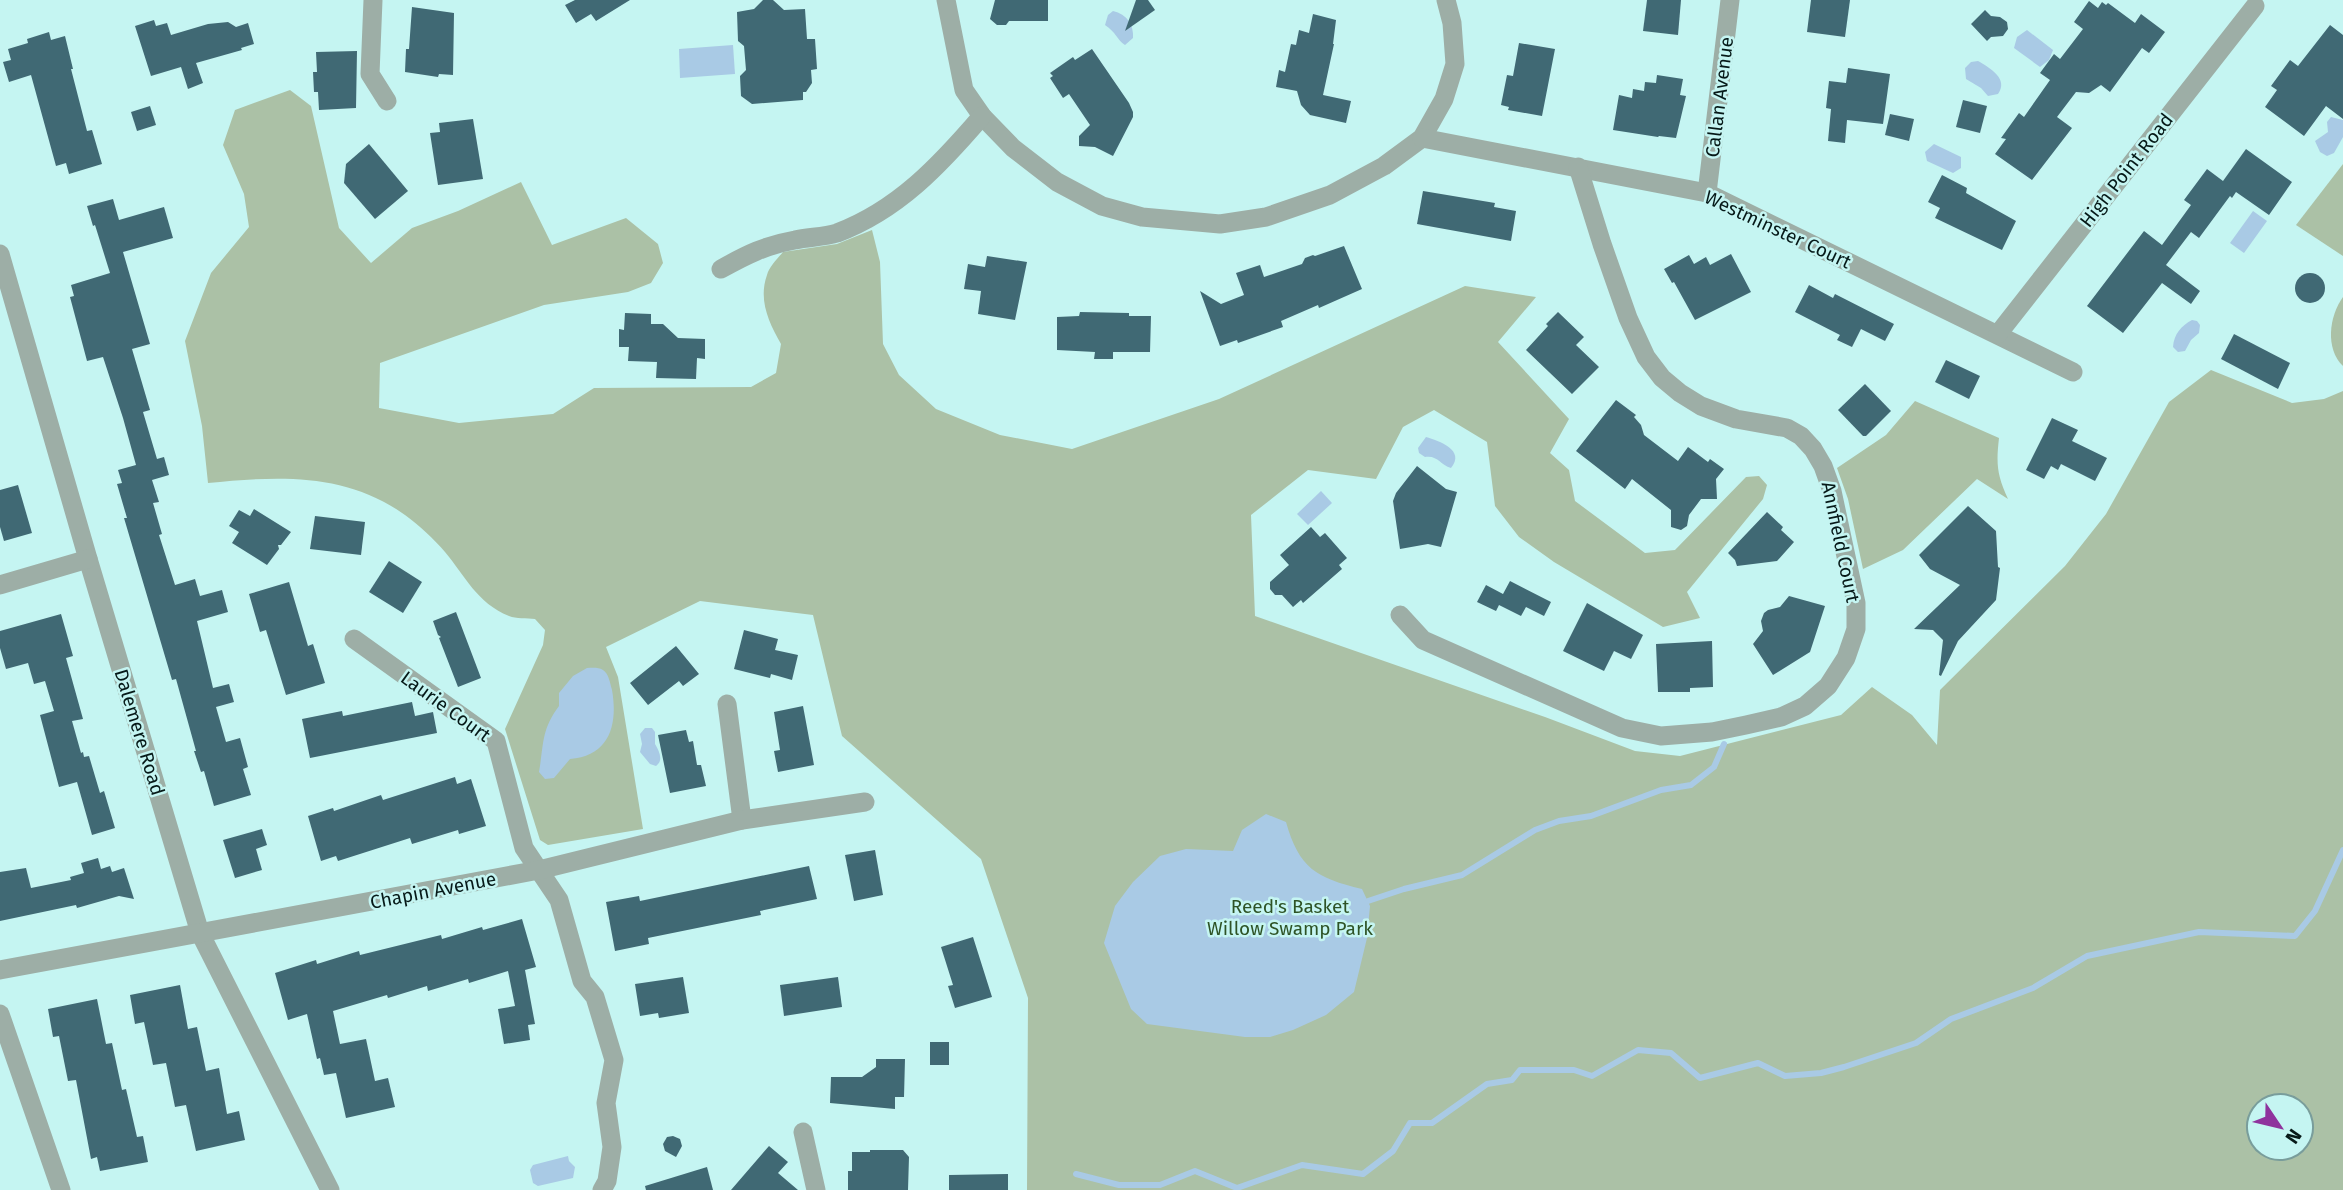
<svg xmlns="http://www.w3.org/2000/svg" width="2343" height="1190" font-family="'Fira Sans',sans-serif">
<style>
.green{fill:#abc1a6;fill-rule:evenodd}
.water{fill:#a9cae5}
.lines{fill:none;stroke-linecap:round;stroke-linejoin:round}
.stream{stroke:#a9cae5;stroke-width:6}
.building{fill:#406974}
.street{stroke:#9daea6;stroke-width:19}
.labels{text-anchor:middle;stroke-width:5;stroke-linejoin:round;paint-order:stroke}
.street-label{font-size:19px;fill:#061918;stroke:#c5f5f2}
.park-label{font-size:19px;fill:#2e5326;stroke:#c5f5f2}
</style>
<rect width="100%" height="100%" fill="#c5f5f2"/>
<!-- green -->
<g class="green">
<path d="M290,90l21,16 28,122 32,35 41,-35 46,-17 63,-29 31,63 74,-27 32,26 5,19 -12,20 -23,9 -84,13 -164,58 -1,45 80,15 94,-9 41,-26 157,-1 25,-14 5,-29c-12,-21 -23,-44 -14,-69 2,-8 11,-17 16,-23l54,-8 35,-14 8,32 3,82 16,31 37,34 64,26 72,14 147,-50 246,-113 71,11 -38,45 71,77 -19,34 19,17 6,31 70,52 30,-3 71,-73 13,-1 8,9 -4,14 -76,93 13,26 -37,9 -109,-65 -35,-25 -24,-31 -8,-64 -53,-32 -31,17 -27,52 -68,-9 -57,45 4,101 290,101 90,34 45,5 161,-41 31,-28 40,28 25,30 3,-55 125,-124 41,-52 63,-112 42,-32 81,33 32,-4 19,-8v799h-1316l1,-192 -47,-139 -139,-123 -29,-121 -113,-14 -94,46 12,30 25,152 -95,16 -8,-5 -35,-111 38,-84 2,-15 -10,-11c-8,-1 -19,0 -26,-3 -32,-13 -44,-40 -64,-64 -11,-13 -26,-27 -40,-37 -59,-43 -128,-39 -197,-32l-6,-57 -17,-85 26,-68 38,-46 -5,-33 -21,-49 12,-35zM2259,1106h42v42h-42z"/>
<path d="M2343,164v92l-47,-31z"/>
<path d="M2343,297v69c-18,-17 -14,-50 0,-69z"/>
<path d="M1915,401l84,37c-3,26 -2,37 9,61l-31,-20 -74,71 -40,19 -15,-70 -11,-31 49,-33z"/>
</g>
<!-- water -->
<g class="water">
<path d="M1113,11c14,3 21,14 20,27l-8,7c-8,-5 -9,-13 -20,-20l3,-10z"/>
<path d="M2027,30l26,20 -4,10 -9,7 -26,-19 3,-11z"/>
<path d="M733,45l2,29 -55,4 -1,-29z"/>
<path d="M1978,61c12,7 31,18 20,33l-10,2 -7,-8 -15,-9 -1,-11 6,-6z"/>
<path d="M2331,117l12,3v17l-9,16 -7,3 -7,-4 -5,-11 13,-9 -1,-10z"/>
<path d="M1934,144l27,13v11l-8,5 -26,-12 -2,-9z"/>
<path d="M2253,211l14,10 -23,32 -14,-10z"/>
<path d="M2192,320l5,1 3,4 -1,8 -8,7 -6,11 -7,1 -5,-5c1,-13 8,-21 19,-27z"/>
<path d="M1426,437c13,4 40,13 25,31 -11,-3 -13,-13 -26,-11l-6,-4 -1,-5z"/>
<path d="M1321,491l11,12 -24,22 -11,-11z"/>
<path d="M587,668c5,0 11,-1 16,2 6,4 7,13 9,20 6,34 -2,66 -42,69l-16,19 -9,1 -6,-7c5,-28 2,-42 20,-66v-13l14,-17z"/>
<path d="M645,728h7l3,4v12c4,7 9,16 1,22l-6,-2 -10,-12 2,-8 -2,-10z"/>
<path d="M1266,814l20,8c13,46 30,56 76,67l8,17 -3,32 -13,54 -28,23 -33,15 -23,7h-25l-98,-13 -16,-15 -27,-66 11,-37 18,-24 27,-26 26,-7 47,2 9,-21z"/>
<path d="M568,1156l1,5 6,6 -2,11 -35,8 -5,-3 -3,-13 3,-5z"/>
</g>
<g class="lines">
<!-- stream -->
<g class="stream">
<path d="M1368,901l36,-12 58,-14 73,-45 24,-9 32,-5 70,-26 30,-5 23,-18 10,-23"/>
<path d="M1076,1174l43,11h41l35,-14 42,17 65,-23 61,9 30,-23 17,-28h22l55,-39 25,-4 8,-10h54l18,6 46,-26 33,3 29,25 58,-15 27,13 36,-3 23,-6 72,-24 35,-24 82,-31 54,-32 112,-24 96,4 20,-25 28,-61"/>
</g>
</g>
<!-- building -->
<g class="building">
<path d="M575,0h55l-34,21 -5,-7 -15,9 -11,-18z"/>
<path d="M763,0h10l11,10 21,-1 2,30h8l2,30 -6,1 1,13 -6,9h-3v8l-51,4 -11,-8 -1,-20 6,-6 -2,-24 -6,-5 -1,-29 17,-3z"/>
<path d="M995,0h53v21h-39l-3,4h-9l-7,-6z"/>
<path d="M1136,0h12l7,10 -30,21z"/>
<path d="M1647,0h34l-3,35 -35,-4z"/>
<path d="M1811,0h39l-5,37 -38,-5z"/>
<path d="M2089,1l9,7 4,-6 4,3 2,-2 27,20 6,-9 24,18 -16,21 -7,-5 -32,44 -9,-7 -12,8 -13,-1 -19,25 15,11 -40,52 -37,-26 11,-15 -5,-1 18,-25 5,4 26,-37 -10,-7 14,-19 6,5 23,-30 -9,-7z"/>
<path d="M412,7l42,6 -1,62 -14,-1 -1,3 -33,-5 1,-23h3z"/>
<path d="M1985,10l6,6 9,1 7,5 1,7 -5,7 -12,1 -4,4 -16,-17z"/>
<path d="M1313,14l23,6 -3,24h1l-11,51 28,6 -5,22 -36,-8 -9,-10 -4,-14 -21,-4 3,-17 6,2 6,-28 5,1 3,-15 10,3z"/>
<path d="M154,20l2,6 11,-3 4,12 37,-11 20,-2 8,5 12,-4 6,21 -13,4 1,2 -46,13 7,20 -15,6 -7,-22 -30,9 -16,-50z"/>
<path d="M2330,25l13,10v84l-17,-13 -22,30 -39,-29 12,-17 -6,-4 19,-26 8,6z"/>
<path d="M49,32l2,8 14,-4 8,33h-2l16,62 5,-1 10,34 -33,10 -3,-11 -10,3 -25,-91 -22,7 -6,-20 8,-2 -3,-11 20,-6 -1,-4z"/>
<path d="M1519,43l36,6 -13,67 -34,-6 1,-3 -8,-2 6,-30 6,1z"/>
<path d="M1092,49l37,54 4,9v5l-20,39 -18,-9 -16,-1v-10l11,-11 -21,-31 -6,4 -13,-20 3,-2 -3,-3 23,-16 2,3z"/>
<path d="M357,51l-1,57 -37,2 -1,-18h-4l-1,-20h4l-1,-20z"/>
<path d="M1848,68l42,6 -7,50 -36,-4 -2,23 -17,-2 3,-32 -5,-1 3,-27 17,2z"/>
<path d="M1657,75l26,4 -3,16 6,1 -10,42 -17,-2 -1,1 -45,-7 6,-35 13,3 1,-9 11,2 1,-9 11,1z"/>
<path d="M1963,100l24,6 -7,27 -24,-6z"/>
<path d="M150,106l6,19 -19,6 -6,-19z"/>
<path d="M1890,114l24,5 -5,22 -24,-6z"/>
<path d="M473,119l10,60 -45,6 -8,-52 10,-1 -1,-9z"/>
<path d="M369,144l39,47 -33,28 -31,-36 2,-19z"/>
<path d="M2246,149l46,33 -23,33 -33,-23 -4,6 -2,-2 -31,42 -8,-6 -25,33 34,26 -9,13 -29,-21 -39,50 -36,-27 57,-75 18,14 29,-40 -7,-5 23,-31 16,12z"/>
<path d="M1942,175l25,13 -1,5 50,28 -14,29 -67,-32 5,-10 -12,-6z"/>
<path d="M1423,191l72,12 -1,4 22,4 -5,30 -94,-17z"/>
<path d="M113,199l6,21 45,-13 9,31 -50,14 27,92 -18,5 18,61 -7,2 14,47 7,-2 5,18 -17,5 7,22 -6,1 9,31 -3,1 16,50 20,-6 5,17 22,-6 6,22 -31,9 16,67 16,-4 5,18 -18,5 10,35 14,-4 8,29 -5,2 8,26 -37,11 -10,-35 -3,1 -7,-21h2l-20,-72 -4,1 -48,-162h3l-10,-34 5,-1 -4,-13 18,-5 -13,-47 -20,-61 -16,4 -17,-64 4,-1 -3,-11 39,-12 -15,-48 -2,1 -6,-20z"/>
<path d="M1344,246l18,43 -43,19 -1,-3 -37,16 2,6 -45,16 -1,-3 -17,6 -20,-55 21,13 23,-9 -8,-22 24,-8 4,12 38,-13 3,-6 8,-3 2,1z"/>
<path d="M1731,254l20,38 -56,28 -21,-38 -2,1 -8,-14 25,-14 5,9 12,-7 4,8z"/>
<path d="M987,256l40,6 -12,58 -37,-6 3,-23 -17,-2 4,-25 17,3z"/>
<circle cx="2310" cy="288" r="15"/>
<path d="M1809,285l24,13 2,-4 59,30 -9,17 -24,-12 -9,18 -15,-7 3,-5 -45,-23z"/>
<path d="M1080,312l49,1v3h22l-1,36h-37v7h-19l1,-7 -38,-2v-33l22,-1z"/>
<path d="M1558,312l26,25 -8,8 23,22 -27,27 -46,-44 22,-24 -2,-2z"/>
<path d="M625,313l26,1v10h12l15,14 27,1v20l-8,-1 -1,21 -40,-1 1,-16 -29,-1 1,-14h-10v-18l5,1z"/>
<path d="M2234,334l56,29 -12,26 -57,-30z"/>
<path d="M1946,360l34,16 -11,23 -34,-17z"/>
<path d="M1865,384l26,27 -25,25h-3l-25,-26z"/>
<path d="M1616,400l20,15 -2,2 7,8 3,10 34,26 10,-14 20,15 2,-3 14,10 -8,10 1,20h-16l-12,16 -2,11 -6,4 -10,-3v-17l-39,-31 -7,10 -49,-38z"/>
<path d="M2052,418l26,12 -6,11 35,17 -12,23 -34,-17 -3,6 -7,-4 -7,13 -18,-9z"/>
<path d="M1417,466l29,23 11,3 -16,55 -13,-3 -28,5 -7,-48 3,-8z"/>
<path d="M18,485l14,48 -28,8 -4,-14v-37z"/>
<path d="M1968,506l28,25 2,36 2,1 -4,32 -38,41 -17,35 -2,-1 4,-35 -10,-10 -19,-1 46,-44 -30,-16 -11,-14z"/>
<path d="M254,509l37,23 -10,13h-3l1,4 -12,16 -35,-22 7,-11 -10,-6 10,-16 11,6z"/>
<path d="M1767,512l16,15 -2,3 13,12 -17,19 -40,5 -2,-6 -7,-7z"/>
<path d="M315,516l50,6 -4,33 -51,-6z"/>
<path d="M1311,527l9,10 5,-4 22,25 -8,7 3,4 -39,34 -2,-3 -8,7 -11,-12h-7l-5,-6v-7l19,-17 -9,-10z"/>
<path d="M389,561l33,21 -19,31 -34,-21z"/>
<path d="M1510,581l41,21 -7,14 -18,-9 -5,9 -22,-11 -3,6 -19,-9 9,-17 17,9z"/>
<path d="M289,582l19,64 5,-2 12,39 -39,12 -20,-65 -6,2 -11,-38z"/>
<path d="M1789,596l36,10 -15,46 -37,23 -20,-31 10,-13 -2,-10 3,-8 4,-3 12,-3z"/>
<path d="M1587,603l56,32 -12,24 -17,-8 -10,20 -41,-20z"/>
<path d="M456,612l25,66 -23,9 -19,-49 2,-1 -3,-2 -5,-14z"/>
<path d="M61,614l12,42 -7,2 17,61 -11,2 9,32 2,-1 1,5 5,-1 11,37 4,-2 11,37 -23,7 -15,-53 -18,5 -19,-72 14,-4 -9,-30 -11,3 -6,-21 -22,6 -6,-21v-17z"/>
<path d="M744,630l34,9 -3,11 23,5 -6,25 -21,-6 -1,4 -36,-9z"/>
<path d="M1712,641l1,46 -23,1v4h-32l-2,-48z"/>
<path d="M676,646l23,28 -16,12 -4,-5 -31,24 -18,-22z"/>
<path d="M412,702l3,14 18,-4 4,21 -127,25 -8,-39 40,-8 1,5z"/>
<path d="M803,706l11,59 -36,7 -4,-21 6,-1 -6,-38z"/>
<path d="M686,730l3,12 4,-1 4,24h4l5,21 -36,7 -12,-58z"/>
<path d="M455,777l2,7 14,-5 15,47 -27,8 -1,-4 -46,14 -2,-6 -72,23 -2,-5 -15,5 -13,-45 25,-8 1,3 47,-16 2,5z"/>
<path d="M262,829l5,16 -11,4 6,21 -27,8 -12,-38z"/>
<path d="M875,850l8,45 -29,6 -9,-46z"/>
<path d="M98,858l3,11 9,-3 2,6 12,-4 10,31 -15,-3 -42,12 -1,-3 -76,16v-49l26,-4 5,20 40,-8 -1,-3 14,-4 -3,-10z"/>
<path d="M809,866l8,33 -57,12 1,4 -113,23 1,6 -34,7 -9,-49 33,-6 1,5z"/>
<path d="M522,919l14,48 -11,3 10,54 -7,1 2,15 -26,4 -6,-35 17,-3 -7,-35 -39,12 -1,-4 -40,12 -1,-5 -39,12 -1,-3 -54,16 7,33 26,-5 9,42 13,-3 7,29 -49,11 -10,-45 -12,2 -4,-17 -3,1 -10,-45 -19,6 -13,-47 41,-13 1,4 42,-13 1,4 81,-20 1,4 40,-12 1,3z"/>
<path d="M973,937l19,60 -37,11 -7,-22 5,-1 -12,-38z"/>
<path d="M683,977l6,36 -30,5 -1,-5 -18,3 -5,-32z"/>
<path d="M838,977l4,30 -58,9 -4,-31z"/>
<path d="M180,985l8,44 9,-2 9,44 13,-3 8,46 12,-3 6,29 -49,11 -10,-46 -11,2 -9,-44 -13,2 -9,-43 -9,2 -5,-29z"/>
<path d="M97,999l9,45 6,-1 10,47 4,-1 11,48 6,-1 5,26 -48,9 -3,-14 -6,2 -15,-79 -8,1 -9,-45 -6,1 -5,-28z"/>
<rect x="930" y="1042" width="19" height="23"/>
<path d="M876,1059h29l-1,38h-9v12l-65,-6 1,-26h31l14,-10z"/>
<path d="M673,1136l7,3 2,7 -6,11 -11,-6 -2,-7 4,-7z"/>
<path d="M769,1146l19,16 -10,11 20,17h-67z"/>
<path d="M870,1150h33l6,7 -1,33h-60v-19h4v-19h18z"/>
<path d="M707,1167l6,23h-67l-1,-4z"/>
<path d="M1008,1174v16h-59v-15z"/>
</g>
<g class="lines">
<!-- street -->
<g class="street">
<path d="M373,0l-3,74 17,27"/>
<path d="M946,0l18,90 18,26 31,32 44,34 45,24 40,11 78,7 46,-7 64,-22 54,-29 38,-28 22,-39 11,-35 -3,-41 -6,-23"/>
<path d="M1422,138l285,55 366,179"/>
<path d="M1707,193l23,-193"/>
<path d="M0,254l88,305 112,374 130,257"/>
<path d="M721,269c25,-14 45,-24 74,-29 13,-3 29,-3 42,-7 61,-23 103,-68 145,-117"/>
<path d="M1998,334l257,-328"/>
<path d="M0,585l88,-26"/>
<path d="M1400,615l23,25 199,88 39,8 51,-4 34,-7 35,-8 24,-11 23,-20 18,-28 10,-29v-26l-24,-112 -9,-25 -10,-17 -12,-13 -14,-8 -51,-9 -35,-13 -21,-13 -18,-15 -16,-21 -18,-39 -26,-74 -24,-77"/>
<path d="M354,639l142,102 28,107 35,52 23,81 13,16 19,63 -8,43 6,44 -5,34 -5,9"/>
<path d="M727,704l15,116"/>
<path d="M0,970l539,-100 203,-50 123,-18"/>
<path d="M0,1014l61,176"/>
<path d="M803,1132l13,58"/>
</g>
</g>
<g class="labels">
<!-- street labels -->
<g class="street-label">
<text transform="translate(1719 97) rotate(-83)" y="7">Callan Avenue</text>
<text transform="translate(2126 170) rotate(-52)" y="7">High Point Road</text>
<text transform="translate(1778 229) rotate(25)" y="7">Westminster Court</text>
<text transform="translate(1841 542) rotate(78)" y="7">Annfield Court</text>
<text transform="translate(446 706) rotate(36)" y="7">Laurie Court</text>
<text transform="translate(140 732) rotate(73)" y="7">Dalemere Road</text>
<text transform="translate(433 890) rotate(-11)" y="7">Chapin Avenue</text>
</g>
<!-- park labels -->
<g class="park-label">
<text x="1290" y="913">Reed's Basket<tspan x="1290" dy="22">Willow Swamp Park</tspan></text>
</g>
</g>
<!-- north arrow -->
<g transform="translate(2280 1127) rotate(125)"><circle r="33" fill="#c5f5f2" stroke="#799d9b" stroke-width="2"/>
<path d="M0-5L12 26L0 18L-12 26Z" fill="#8f339d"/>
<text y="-10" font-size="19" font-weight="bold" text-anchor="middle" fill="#061918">N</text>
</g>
</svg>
